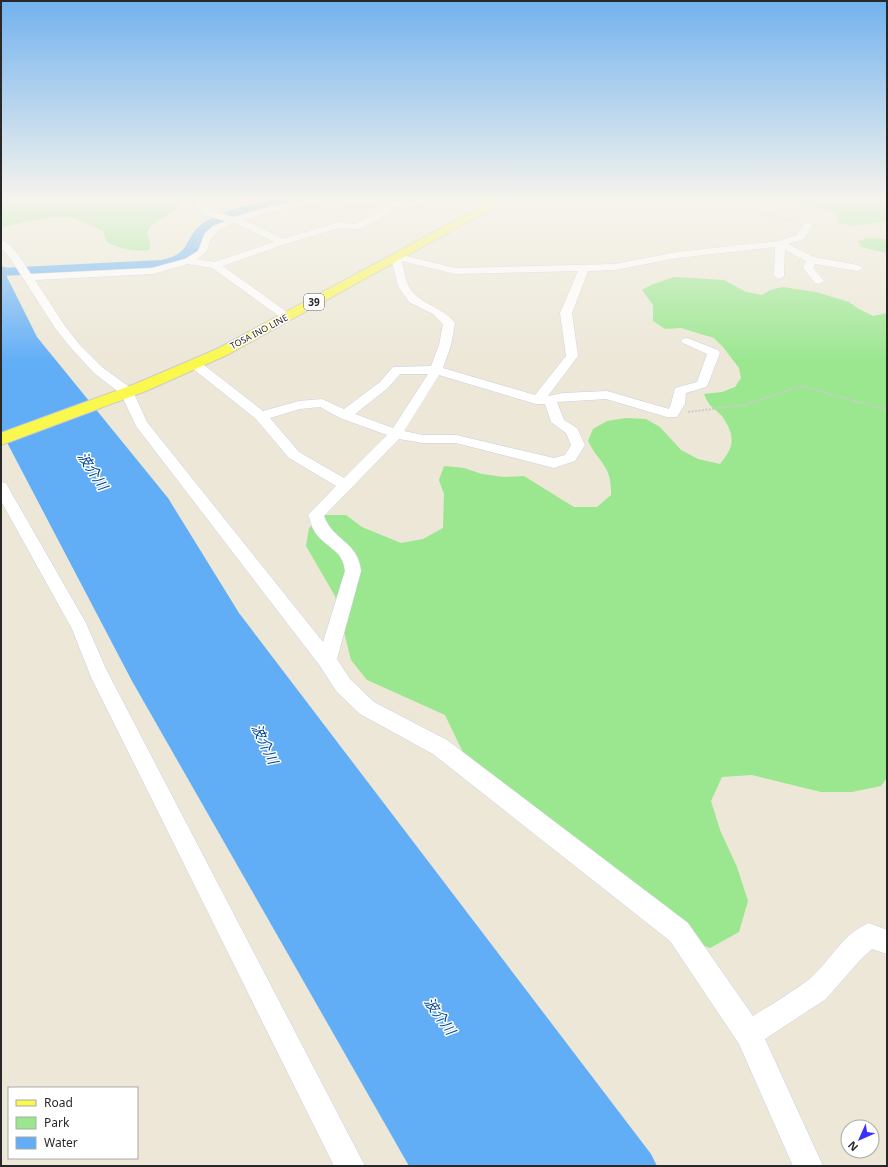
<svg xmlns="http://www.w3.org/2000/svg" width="888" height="1167" font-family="'Noto Sans','Noto Sans JP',sans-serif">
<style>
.green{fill:#9ae78f}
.water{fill:#61aef7}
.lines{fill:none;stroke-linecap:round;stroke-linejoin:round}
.river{fill:#61aef7;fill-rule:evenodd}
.minor-casing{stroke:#cdcde2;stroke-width:1}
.major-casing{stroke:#cbcbcb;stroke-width:2}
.path-far1{stroke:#cbcbcb;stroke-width:1.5;stroke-dasharray:1.5 1;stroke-linecap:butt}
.path{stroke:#cbcbcb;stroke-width:2;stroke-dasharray:2 1.5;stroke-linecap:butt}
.minor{fill:#fff;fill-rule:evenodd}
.major{fill:#fbf84d;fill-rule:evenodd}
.labels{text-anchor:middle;stroke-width:3;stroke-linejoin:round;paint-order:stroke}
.far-street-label{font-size:9px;fill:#282828;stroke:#fff}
.shield{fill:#fff;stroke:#686868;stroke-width:1}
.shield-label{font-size:10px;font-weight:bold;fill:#282828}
.near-water-label{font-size:14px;font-style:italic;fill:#0348a0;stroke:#fff}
</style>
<rect width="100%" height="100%" fill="#ece7d7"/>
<!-- green -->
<g class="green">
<path d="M1,198h174l3,7c-5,12 -23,12 -29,24 -4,6 3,13 1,21 -16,2 -30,-1 -43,-8l-4,-11c-11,-5 -25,-13 -37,-14 -21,-1 -44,6 -65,10z"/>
<path d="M733,198h154v23l-34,5 -14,-3 -3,-11c-32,-11 -69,-8 -103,-14z"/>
<path d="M867,238l20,1v14l-26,-6 -3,-6z"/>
<path d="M674,277l50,3 22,12 16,3 8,-5 13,-3 33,5 33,10 10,7 14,7 14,-3v465l-6,8 -29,6h-31l-69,-17 -30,2 -11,24 9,29 17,37 11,34 -9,31 -29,16 -37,-14 -203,-167 -25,-52 -78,-35 -16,-20 -16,-64 -29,-50 3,-18 15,-13h22l16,12 39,16 22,-4 20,-11 1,-34 -5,-14 5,-14 20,2 18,6 22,3 20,-1 50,31h23l14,-12c1,-30 -11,-30 -23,-54l5,-12 14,-8 19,-3 20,1 14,8 21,23 17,9 22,5c10,-13 16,-21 8,-38 -2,-3 -4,-8 -7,-11 -10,-10 -11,-7 -17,-21l18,-2 13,-5 6,-9 -2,-10 -16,-21 -9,-9 -33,-10 -16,1 -12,-8v-16l-11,-15 9,-5z"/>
</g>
<!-- water -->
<path class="water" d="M1,266l10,3 -5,6 31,62 131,161 71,115 412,541 6,12h-248l-277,-485 -131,-250z"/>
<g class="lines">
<!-- river -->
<g class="river">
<path d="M279,198h27l-2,3c-29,7 -61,11 -88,26 -13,7 -11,12 -18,23 -8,13 -23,16 -37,18l-160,8v-8l160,-8c32,-6 21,-21 42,-37 19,-13 53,-20 76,-25z"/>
<path d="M379,198h47l-2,3c-14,3 -29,3 -43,0z"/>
</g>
<defs>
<g id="minor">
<path d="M193,198h8l4,9 5,4 24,6 33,-10 48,-9h36l55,4 20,-4h18l-38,10 -16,-2 2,4 -1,2 -32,17 -20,-1 -54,16 -62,22 68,49 2,2 -2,2h-8l-71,-51 -24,-4 -35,10 -118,6 30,46 14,18 23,23 30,22 15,33 176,220 22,-71c-2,-20 -16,-22 -28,-36 -5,-6 -6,-13 -9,-20l28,-29 -47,-28 -33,-39 -64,-51 -2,-3 2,-3h8l63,49 36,-10 23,-2 22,10 36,-27 13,-15 38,-1 8,-21 4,-21 -10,-10 -24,-12 -11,-16 -7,-28 2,-2 6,-2 56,14 160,-4 62,-12 102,-11 18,-6 7,-12 3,-1 5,3 -8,14 -16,5 26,13 44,8 5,3 -5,3 -43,-7 -2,4 11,13 -5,3 -4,-1 -12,-15 3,-7 -21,-11 -1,26 -5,3 -5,-3 1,-29 -98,11 -62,12 -27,1 -16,42 6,43 -30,40 15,-3 44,-2 62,18 2,-5 4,-16 22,-6 10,-28 -24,-11 -2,-2 2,-2 4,-1 31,12 2,3 -12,31 -2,3 -20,6 -1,11 -8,13h-10l-61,-18 -49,3 7,18 13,8 8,17 -10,16 -21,7 -98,-25h-33l-24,-4 -75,77c9,25 34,25 37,55l-24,88 13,20 24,23 73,38 241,183 65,93c17,-11 37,-22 54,-35 22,-17 34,-47 62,-58l18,7v24l-15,-5 -11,10 -35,40 -61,40 58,127h-30l-54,-122 -69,-103 -237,-187 -73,-40 -24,-23 -16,-25 -184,-240 -15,-32 -27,-21 -23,-25 -16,-20 -45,-70 -9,-10v-8c12,3 23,24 30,34l121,-6 33,-9 13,-8 7,-18 8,-7 13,-5c-18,-5 -26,-4 -33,-23zM325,202l55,4 3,3 -28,15 -16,-2 -56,17 -39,-19 25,-8zM235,223l39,19 -60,20 -17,-3c16,-10 8,-12 16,-23 5,-7 15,-10 22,-13zM402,261l53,13 123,-3 -18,42 6,43 -31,39 -92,-27 8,-23 4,-22c-13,-17 -38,-19 -47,-38 -3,-7 -4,-16 -6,-24zM400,374h28l-35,54 -38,-14 33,-26zM439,375l97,29h9l6,18 15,11 5,12 -6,10 -11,3 -98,-23h-33l-19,-4zM320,407l20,11 47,17 -43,43 -45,-26 -29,-34 30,-9z"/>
<path d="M1,482l5,1 2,4 78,136 20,46 259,497h-31l-243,-489 -19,-48 -71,-128z"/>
</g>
<path id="major" d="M497,198h14l-284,157 -81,36 -145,54v-12l134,-49 82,-35z"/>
</defs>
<!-- minor casing -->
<use href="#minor" class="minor-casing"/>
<!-- major casing -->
<use href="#major" class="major-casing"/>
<!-- path-far1 -->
<path class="path-far1" d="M693,198l104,24"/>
<!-- path -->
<path class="path" d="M688,412l56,-7 57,-19 86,24"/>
<!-- minor -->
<use href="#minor" class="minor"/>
<!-- major -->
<use href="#major" class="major"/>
</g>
<!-- sky -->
<linearGradient id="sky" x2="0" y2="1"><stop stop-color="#72b2ee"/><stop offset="0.55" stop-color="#f6f4ed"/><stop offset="1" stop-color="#f6f4ed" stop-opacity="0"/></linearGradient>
<rect width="888" height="362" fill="url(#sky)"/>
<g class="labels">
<!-- far-street labels -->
<g class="far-street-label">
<text transform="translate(259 332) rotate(-28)" y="3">TOSA INO LINE</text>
</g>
<!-- shield labels -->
<rect class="shield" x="304" y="294" width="20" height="16" rx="3"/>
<g class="shield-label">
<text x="314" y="306">39</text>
</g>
<!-- near-water labels -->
<g class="near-water-label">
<text transform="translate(93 471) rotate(57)" y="5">波介川</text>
<text transform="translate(265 744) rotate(65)" y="5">波介川</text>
<text transform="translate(440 1016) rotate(55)" y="5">波介川</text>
</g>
</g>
<!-- border -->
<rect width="888" height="1167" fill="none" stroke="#282828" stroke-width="4"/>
<!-- legend -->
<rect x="8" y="1087" width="130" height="72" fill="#ffffff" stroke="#a9a9a9"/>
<rect x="16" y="1100" width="20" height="6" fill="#fbf84d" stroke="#a9a9a9"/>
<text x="44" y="1107" font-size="12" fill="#282828">Road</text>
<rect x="16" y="1117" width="20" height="12" fill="#9ae78f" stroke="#a9a9a9"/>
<text x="44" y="1127" font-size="12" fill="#282828">Park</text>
<rect x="16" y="1137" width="20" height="12" fill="#61aef7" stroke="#a9a9a9"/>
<text x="44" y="1147" font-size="12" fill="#282828">Water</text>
<!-- north arrow -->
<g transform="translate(860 1139) rotate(225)"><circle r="19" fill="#ffffff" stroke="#a9a9a9"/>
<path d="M0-3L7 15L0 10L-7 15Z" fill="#3831ff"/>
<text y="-6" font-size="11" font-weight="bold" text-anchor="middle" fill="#282828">N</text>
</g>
</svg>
